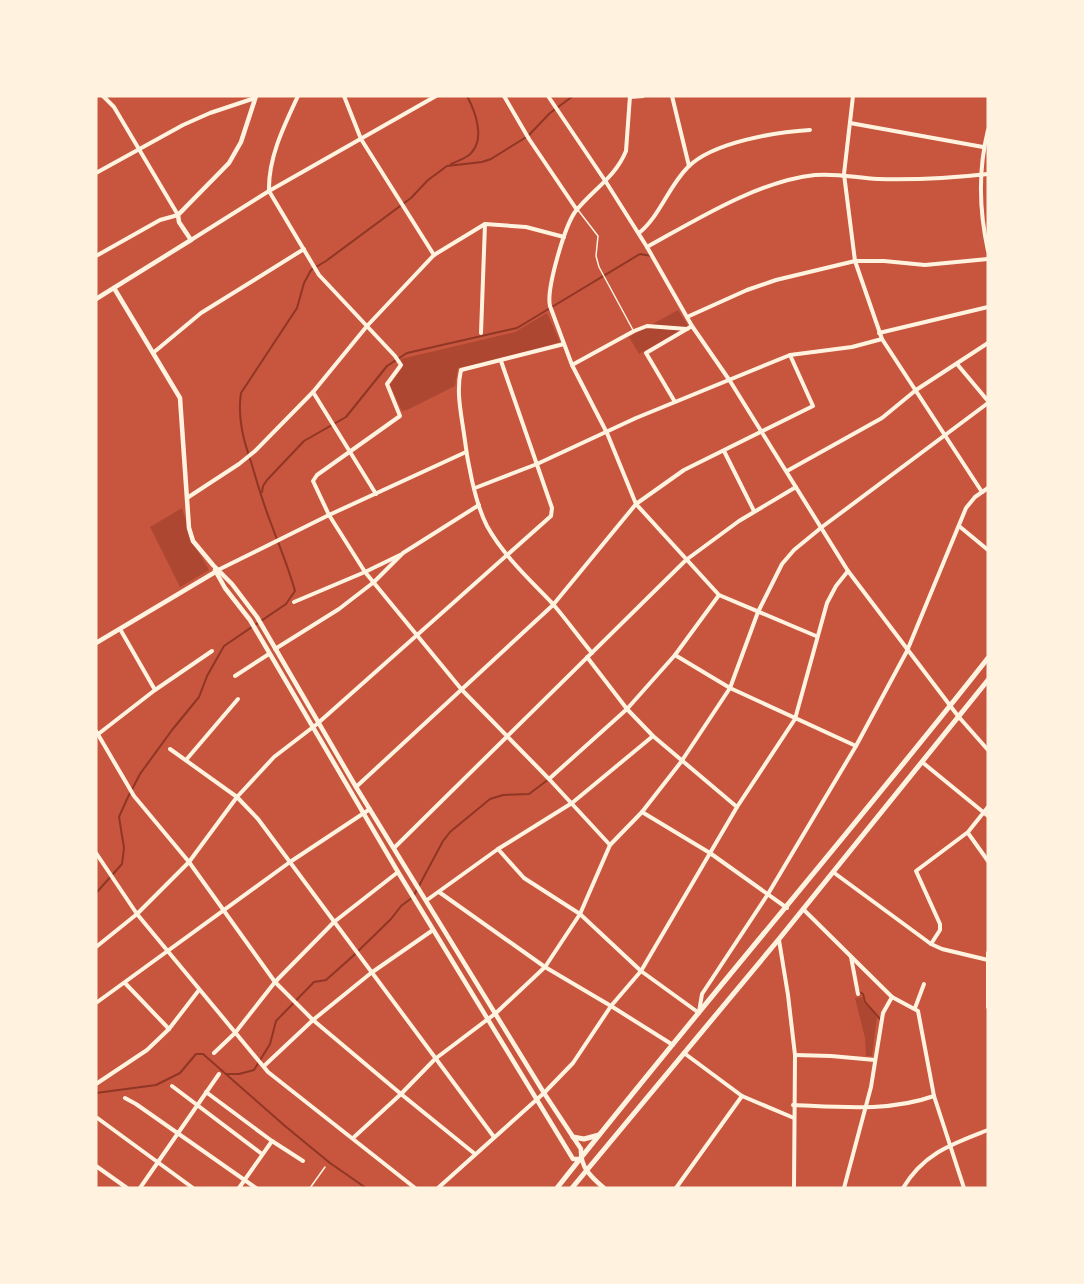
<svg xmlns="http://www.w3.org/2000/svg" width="1084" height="1284" font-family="Ubuntu,sans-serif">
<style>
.green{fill:#ae4732}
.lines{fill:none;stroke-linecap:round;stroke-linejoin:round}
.stream{stroke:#8f3625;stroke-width:2}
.service{stroke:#fff3e0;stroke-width:1.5}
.minor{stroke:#fff3e0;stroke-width:4}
.tertiary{stroke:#fff3e0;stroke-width:4.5}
.secondary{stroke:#fff3e0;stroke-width:5}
</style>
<rect width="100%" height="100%" fill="#c8553d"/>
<!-- green -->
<g class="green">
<path d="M678,310l10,16 -49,28 -10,-17z"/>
<path d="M547,313l13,29 -60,18 -42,8 -3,18 -48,24 -5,1 -12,-26 12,-17 -1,-9 114,-27z"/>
<path d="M182,508l10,33 17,29 -29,17 -30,-60z"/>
<path d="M862,997l2,6 13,14 -5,39h-6l-1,-18 -10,-40z"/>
</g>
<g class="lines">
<!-- stream -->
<g class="stream">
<path d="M451,164c6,-3 17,-6 21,-12 13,-15 3,-41 -5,-56"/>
<path d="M262,492l1,-6 4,-6 37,-39 42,-24 41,-51 20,-13 110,-25 123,-74 12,2"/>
<path d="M96,893l26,-29 2,-16 -5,-31 8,-18 13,-25 32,-44 27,-33 8,-21 17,-30 62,-42 9,-13c-6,-22 -15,-43 -23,-65 -8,-20 -14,-40 -20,-61 -8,-23 -15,-47 -11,-72l56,-85 7,-25 7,-13 15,-9 85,-63 17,-18 19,-14 35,-4 9,-3 37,-23 22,-23 23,-17"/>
<path d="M858,991l5,3 2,8 16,18"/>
<path d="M226,1074h13l15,-4 16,-26 6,-23 38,-39 12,-2 27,-24 38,-37 10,-13 12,-9 30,-56 7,-9 40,-33 13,-4 26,-1 20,-15"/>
<path d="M96,1093l60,-8 24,-12 16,-19h7l82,72 45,37 36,25"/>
</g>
<!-- service -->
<g class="service">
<path d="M578,210l20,26 -2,20 3,11 34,63"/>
<path d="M310,1188l15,-21"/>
</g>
<!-- minor -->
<g class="minor">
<path d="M298,96c-14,30 -30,62 -29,95l50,84 76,81 6,9 -14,19 13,32 -83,59 -4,6 16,34 36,57 97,118 87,89 61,66"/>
<path d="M344,96l17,43 73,116"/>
<path d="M504,96l25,43 48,71"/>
<path d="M548,96l58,86 41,65 45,79 38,55 118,190 110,145 30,34"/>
<path d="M630,96l-4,55c-11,27 -34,39 -51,61 -10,14 -29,77 -25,94l22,59 35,68 29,71 83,91 97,41"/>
<path d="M672,96l17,70"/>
<path d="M853,96l-9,78 11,87 27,78 100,153"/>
<path d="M630,97l13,-1"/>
<path d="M850,123l133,24"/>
<path d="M988,130c-10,40 -9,80 0,121"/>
<path d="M96,173l87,-48 27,-12 45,-15"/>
<path d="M639,233c21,-17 29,-46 49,-66 25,-25 88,-35 122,-37"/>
<path d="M191,240l78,-49 167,-95"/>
<path d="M647,247c49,-27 111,-66 168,-72 23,-2 41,3 63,4 36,1 74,-1 110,-5"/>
<path d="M96,256l64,-36 18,-5 -64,-108 -11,-11"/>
<path d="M687,317l60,-27 29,-10 79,-19h29l41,4 63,-6"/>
<path d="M481,333l4,-109"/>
<path d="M879,333l109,-26"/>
<path d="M564,344l-103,26c-5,21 0,43 3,64 3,26 11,69 23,92 16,29 42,53 65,77 14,16 26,33 40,50"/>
<path d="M153,353l48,-40 103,-64"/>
<path d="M957,364l31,37"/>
<path d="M572,365l62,-34 13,-5 40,3"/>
<path d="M313,392l63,102"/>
<path d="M675,402l-29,-49 46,-27"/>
<path d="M724,451l30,60"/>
<path d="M787,471l95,-53 34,-28 72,-47"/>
<path d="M475,488l62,-24 99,-46 154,-63 62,-8 30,-8"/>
<path d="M187,498l52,-34 16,-13 58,-59 54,-66 67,-71 51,-31 41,3 38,10"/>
<path d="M959,526l29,24"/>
<path d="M218,570l111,-55 137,-63"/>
<path d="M294,602l71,-30 35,-17"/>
<path d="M120,629l35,61"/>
<path d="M275,649l64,-40 35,-27 29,-29 76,-48"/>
<path d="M675,655l55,33 126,58"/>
<path d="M587,657l40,52 26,27 84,71"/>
<path d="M235,676l34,-22"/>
<path d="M96,731l38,65 55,66 86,120 38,38 88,74 74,60"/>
<path d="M97,735l58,-45 57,-39"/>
<path d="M170,749l67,48 21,22 236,318"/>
<path d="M186,760l52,-61"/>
<path d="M922,762l66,54"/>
<path d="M549,779l78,-70 48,-54 44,-60"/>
<path d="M356,787l197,-182 83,-101 48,-34 129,-64 -23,-51"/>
<path d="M642,812l68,41 77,55"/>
<path d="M968,833l20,28"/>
<path d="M394,848l292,-288 53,-39 57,-34"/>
<path d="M498,849l26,29 56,36 61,57 58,42"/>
<path d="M96,853l41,61 131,158 147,116"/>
<path d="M833,872l98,72 11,5 46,11"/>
<path d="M439,892l106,75 66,39 62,39"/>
<path d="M427,900l71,-51 74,-46 81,-67"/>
<path d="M803,909l89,88 26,14 16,85 30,92"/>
<path d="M779,940l9,55 7,60 -1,133"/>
<path d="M931,944l9,-14v-6l-24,-53 52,-39 20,-25"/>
<path d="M96,947l41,-33 52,-52 48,-65 37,-40 43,-33 234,-208 1,-8 -51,-147"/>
<path d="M988,953v54"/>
<path d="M851,957l7,37"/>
<path d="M125,983l44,46"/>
<path d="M96,1003l194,-141 80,-53"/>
<path d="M915,1008l9,-24"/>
<path d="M699,1012l3,-18 66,-100 88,-148 51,-95 59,-143 9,-11 13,-9"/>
<path d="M214,1053l21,-20 40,-51 59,-60 64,-50"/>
<path d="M684,1053l58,43 52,22"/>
<path d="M795,1055l36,1 44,4"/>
<path d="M264,1066l49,-46 58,-47 62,-43"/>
<path d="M96,1084l51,-34 22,-21 30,-39"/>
<path d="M172,1086l90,68"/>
<path d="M206,1092l66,49 31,20"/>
<path d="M125,1098l11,6 120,84"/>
<path d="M793,1105c47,2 96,7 141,-9"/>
<path d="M96,1117l97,71"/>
<path d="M353,1138l48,-44 34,-35 61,-46 49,-46 35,-53 30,-69 32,-33 39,-50 49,-74 28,-76 24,-48 12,-14 28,-23 166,-124"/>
<path d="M96,1166l31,22"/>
<path d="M140,1188l79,-114"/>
<path d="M239,1188l33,-47"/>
<path d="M438,1188l106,-95 29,-30 38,-57 30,-35 96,-164 58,-88 32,-116 9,-17 12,-15"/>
<path d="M676,1188l66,-92"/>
<path d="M844,1188l27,-101 12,-74 9,-16"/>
<path d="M903,1188c21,-35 49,-44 85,-58"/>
</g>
<!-- tertiary -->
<g class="tertiary">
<path d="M114,288l66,110 9,130 4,13 20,24 19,19 25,33 99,170 188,306 37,56c-1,18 10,28 23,39"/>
<path d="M96,299l95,-59 -12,-18 -1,-7 51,-52 12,-21 15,-46"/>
<path d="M215,570l10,18 25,32 148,252 175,287h7"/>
<path d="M96,643l121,-72"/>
</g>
<!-- secondary -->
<g class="secondary">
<path d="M573,1137l11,2 15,-4"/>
<path d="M557,1188c141,-179 290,-351 431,-530"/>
<path d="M572,1188l207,-249 209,-259"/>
</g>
</g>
<!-- border -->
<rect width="1084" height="1284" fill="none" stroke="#fff3e0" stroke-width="195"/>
</svg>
